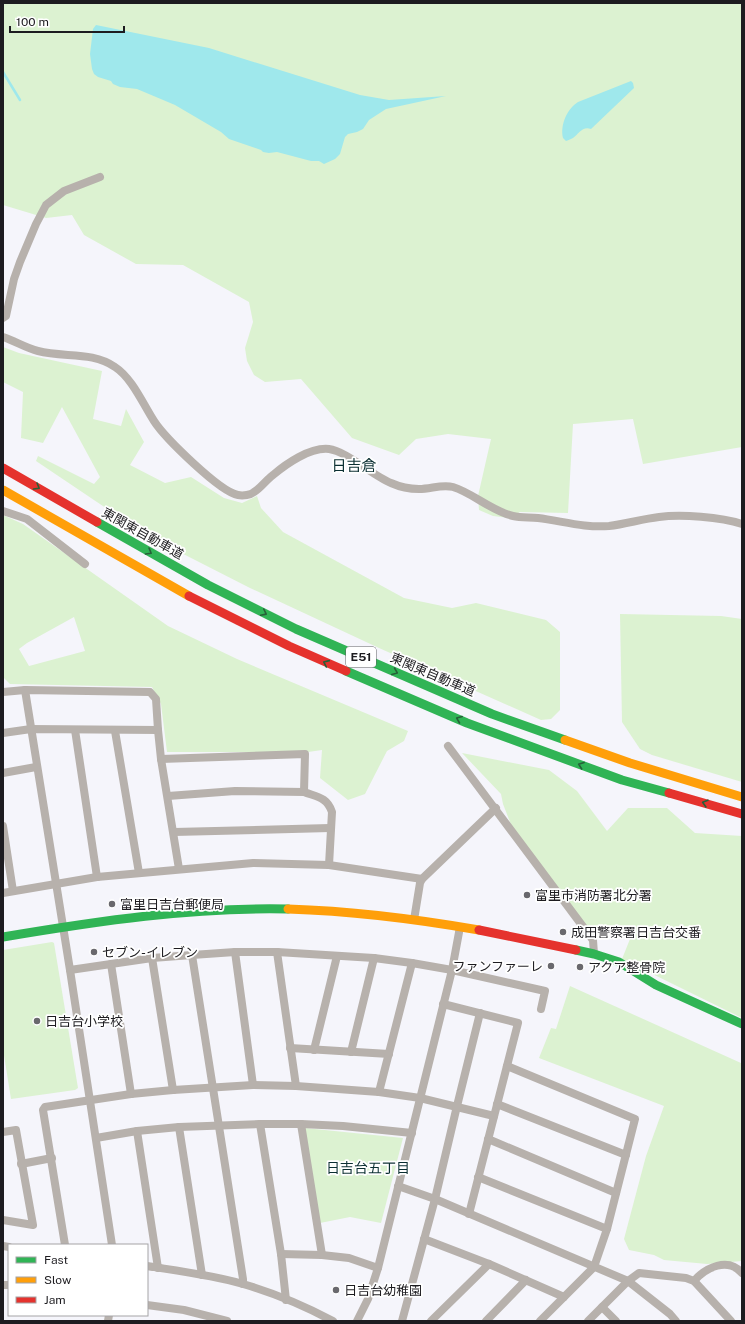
<svg xmlns="http://www.w3.org/2000/svg" width="745" height="1324" font-family="'Public Sans','Noto Sans JP',sans-serif">
<style>
.green{fill:#dcf2d1;fill-rule:evenodd}
.water{fill:#9fe8ec}
.lines{fill:none;stroke-linecap:round;stroke-linejoin:round}
.stream{stroke:#9fe8ec;stroke-width:2.5}
.street{stroke:#b7b1ac;stroke-width:8}
.fast{stroke:#30b455;stroke-width:9}
.slow{stroke:#ff9f0a;stroke-width:9}
.jam{stroke:#e5322d;stroke-width:9}
.oneway{stroke:#266038}
.poi-dot{fill:#69686d;stroke:#fff;stroke-width:1.5}
.labels{text-anchor:middle;stroke-width:3.5;stroke-linejoin:round;paint-order:stroke}
.shield{fill:#fff;stroke:#616063;stroke-width:1}
.shield-label{font-size:12px;font-weight:bold;fill:#1d1c20}
.street-label{font-size:13px;fill:#1d1c20;stroke:#fff}
.poi-label{font-size:13px;fill:#1d1c20;stroke:#fff;text-anchor:start}
.neighbourhood-label{font-size:14px;fill:#0b2f32;stroke:#fff}
.quarter-label{font-size:15px;fill:#0b2f32;stroke:#fff}
</style>
<rect width="100%" height="100%" fill="#f5f5fb"/>
<!-- green -->
<g class="green">
<path d="M3,3h739v444l-99,17 -10,-45 -60,5 -5,89 -48,-1 -11,6 -16,-2 -14,-6 -1,-14 13,-57 -43,-5 -32,5 -17,16 -47,-17 -51,-59 -36,3 -11,-7 -7,-14 -2,-13 8,-26 -4,-20 -66,-37 -47,-1 -52,-29 -12,-20 -26,3 -43,-13z"/>
<path d="M3,347l16,6 83,18 -9,48 28,7 5,-17 18,33 -14,23 35,18 26,-6 33,21 18,5 15,-7 4,12 22,24 121,66 48,10 24,-5 70,17 14,12v78l-9,9 -10,1 -162,-72 -129,-60 -104,-53 -110,-74 2,-5 56,28 6,-7 -38,-70 -19,36 -22,-5 2,-46 -20,-10z"/>
<path d="M3,515l20,9 145,102 69,33 171,72 -4,10 -17,10 -22,43 -17,6 -28,-22 2,-28 -14,2h-141l-6,-48 -9,-17 -142,-3 -6,-6 -1,-5zM74,617l11,34 -56,15 -10,-17 8,-6z"/>
<path d="M620,614l101,2 21,3v163l-90,-27 -12,-6 -18,-27z"/>
<path d="M462,753l87,17 28,21 30,40 21,-23h39l28,25 47,3v182l-120,-59 8,-20 -16,-14 -19,12 -83,-110 -9,-23 -2,-10z"/>
<path d="M52,942l2,1 24,145 -3,2 -64,9 -8,-50v-99z"/>
<path d="M570,986l171,77 1,-2v200l-35,3 -43,-4 -10,-5 -25,-5 -5,-11 22,-83 18,-50 -125,-48 12,-30 5,1z"/>
<path d="M305,1128l98,10 -22,85 -31,-6 -30,6z"/>
</g>
<!-- water -->
<g class="water">
<path d="M96,25l113,23 151,47 29,5 57,-4 -60,13 -17,11 -6,9 -6,3 -9,2 -3,3 -5,17 -5,5 -11,5 -5,-3h-8l-34,-9 -8,1 -6,-1 -2,-2 -32,-11 -8,-7 -46,-27 -38,-16 -17,-2 -7,-3 -2,-3 -13,-4 -4,-3 -2,-5 -2,-15 3,-25z"/>
<path d="M631,81l2,2 1,5 -43,41c-9,-3 -12,5 -18,9 -2,1 -4,2 -7,3l-3,-3c-3,-13 4,-29 15,-36z"/>
</g>
<g class="lines">
<!-- stream -->
<path class="stream" d="M3,72l17,28"/>
<!-- street -->
<g class="street">
<path d="M3,318l3,-2 8,-37 6,-17 16,-38 10,-19 18,-14 36,-14"/>
<path d="M3,337c12,4 23,11 35,14 26,7 54,0 77,16 17,11 28,37 39,54 11,17 66,71 84,74 5,1 13,0 16,-3 7,-4 12,-12 19,-17 13,-11 37,-28 56,-26 17,2 44,27 62,34 9,4 19,6 28,6 12,0 23,-5 34,-2 20,6 38,24 60,29 8,2 17,1 25,2 24,3 47,10 71,8 17,-2 33,-7 50,-9 22,-3 62,0 83,7"/>
<path d="M3,511l24,8 58,45"/>
<path d="M25,690l45,280 42,275"/>
<path d="M3,692l22,-2 125,2 6,7 2,31 3,29 18,110"/>
<path d="M75,730l22,147"/>
<path d="M115,731l24,142"/>
<path d="M3,733l28,-4 127,1"/>
<path d="M448,746l145,194 1,14"/>
<path d="M161,759l144,-5 -1,38c13,5 23,5 28,20l-3,53"/>
<path d="M3,773l33,-6"/>
<path d="M168,796l67,-5 69,1"/>
<path d="M3,826l10,65"/>
<path d="M174,832l156,-4"/>
<path d="M3,893l94,-16 156,-14 76,2 93,14"/>
<path d="M414,920l6,-37 2,-4 74,-71"/>
<path d="M235,952l18,133"/>
<path d="M277,952l19,134"/>
<path d="M192,955l51,324v5"/>
<path d="M152,958l21,132"/>
<path d="M111,964l20,130"/>
<path d="M70,970l82,-12 40,-3 43,-3h42l97,6 38,5 40,7 93,21 -4,18"/>
<path d="M443,1004l75,19 -49,191"/>
<path d="M290,1048l99,6"/>
<path d="M314,1050l23,-94"/>
<path d="M351,1052l23,-94"/>
<path d="M507,1066l128,53 -28,110 -13,38 -54,54"/>
<path d="M379,1092l33,-129"/>
<path d="M497,1104l129,51"/>
<path d="M260,1124l21,130 5,46"/>
<path d="M301,1124l21,131"/>
<path d="M179,1127l23,148"/>
<path d="M137,1131l21,137"/>
<path d="M3,1132l13,-2 17,95 -30,-5"/>
<path d="M96,1138l41,-7 42,-4 81,-3h41l42,2 69,7"/>
<path d="M488,1139l128,54"/>
<path d="M21,1164l31,-6"/>
<path d="M478,1177l129,52"/>
<path d="M398,1186l37,13 193,82 42,33 6,7"/>
<path d="M424,1239l65,25 75,33"/>
<path d="M65,1245l-22,-135 2,-3 86,-13 42,-4 80,-5 43,1 83,6 41,6 74,18"/>
<path d="M3,1246l6,1"/>
<path d="M281,1254l41,1 27,3 29,10"/>
<path d="M147,1266c32,5 65,9 96,18 31,9 62,22 90,37"/>
<path d="M694,1281c12,-14 34,-24 48,-8"/>
<path d="M3,1285h6"/>
<path d="M147,1305l37,5 43,11"/>
<path d="M602,1307l14,14"/>
<path d="M108,1321l1,-6"/>
<path d="M357,1321l11,-22 10,-31 74,-298 8,-43"/>
<path d="M402,1321l33,-122 22,-93 23,-93"/>
<path d="M431,1321l58,-57"/>
<path d="M486,1321l40,-41"/>
<path d="M588,1321l40,-40 11,-8 47,5 8,3 37,40"/>
</g>
<!-- fast -->
<g class="fast">
<path d="M97,522l111,63 88,44 196,85 73,26"/>
<path d="M346,671l121,52 155,57 47,13"/>
<path d="M3,937c95,-16 189,-30 285,-28"/>
<path d="M576,950l18,4 25,8 37,23 86,39"/>
</g>
<!-- slow -->
<g class="slow">
<path d="M3,490l186,106"/>
<path d="M565,740l65,23 112,34"/>
<path d="M288,909c65,2 128,10 191,21"/>
</g>
<!-- jam -->
<g class="jam">
<path d="M3,468l94,54"/>
<path d="M189,596l100,50 57,25"/>
<path d="M669,793l73,21"/>
<path d="M479,930l97,20"/>
</g>
</g>
<!-- one-way arrows -->
<defs><path id="oneway-chevron" d="M-2-3.5L2.5 0L-2 3.5" fill="none" stroke-width="1.6" stroke-linecap="round" stroke-linejoin="round"/></defs>
<g class="oneway">
<use href="#oneway-chevron" transform="translate(37 487) rotate(30)"/>
<use href="#oneway-chevron" transform="translate(149 552) rotate(30)"/>
<use href="#oneway-chevron" transform="translate(264 613) rotate(26)"/>
<use href="#oneway-chevron" transform="translate(326 663) rotate(-156)"/>
<use href="#oneway-chevron" transform="translate(395 672) rotate(23)"/>
<use href="#oneway-chevron" transform="translate(459 719) rotate(-158)"/>
<use href="#oneway-chevron" transform="translate(581 765) rotate(-160)"/>
<use href="#oneway-chevron" transform="translate(705 803) rotate(-164)"/>
</g>
<!-- markers -->
<g class="poi-dot">
<circle cx="527" cy="895" r="4"/>
<circle cx="112" cy="904" r="4"/>
<circle cx="563" cy="932" r="4"/>
<circle cx="94" cy="952" r="4"/>
<circle cx="551" cy="966" r="4"/>
<circle cx="580" cy="967" r="4"/>
<circle cx="37" cy="1021" r="4"/>
<circle cx="336" cy="1290" r="4"/>
</g>
<g class="labels">
<!-- shield labels -->
<rect class="shield" x="346" y="647" width="30" height="20" rx="3"/>
<g class="shield-label">
<text x="361" y="661">E51</text>
</g>
<!-- street labels -->
<g class="street-label">
<text transform="translate(143 533) rotate(29)" y="5">東関東自動車道</text>
<text transform="translate(433 674) rotate(23)" y="5">東関東自動車道</text>
</g>
<!-- poi labels -->
<g class="poi-label">
<text x="535" y="900">富里市消防署北分署</text>
<text x="120" y="909">富里日吉台郵便局</text>
<text x="571" y="937">成田警察署日吉台交番</text>
<text x="102" y="957">セブン-イレブン</text>
<text x="543" y="971" text-anchor="end">ファンファーレ</text>
<text x="588" y="972">アクア整骨院</text>
<text x="45" y="1026">日吉台小学校</text>
<text x="344" y="1295">日吉台幼稚園</text>
</g>
<!-- neighbourhood labels -->
<g class="neighbourhood-label">
<text x="368" y="1173">日吉台五丁目</text>
</g>
<!-- quarter labels -->
<g class="quarter-label">
<text x="354" y="471">日吉倉</text>
</g>
</g>
<!-- border -->
<rect width="745" height="1324" fill="none" stroke="#1d1c20" stroke-width="8"/>
<!-- legend -->
<rect x="8" y="1244" width="140" height="72" fill="#ffffff" stroke="#a5a4a6"/>
<rect x="16" y="1257" width="20" height="6" fill="#30b455" stroke="#a5a4a6"/>
<text x="44" y="1264" font-size="12" fill="#1d1c20">Fast</text>
<rect x="16" y="1277" width="20" height="6" fill="#ff9f0a" stroke="#a5a4a6"/>
<text x="44" y="1284" font-size="12" fill="#1d1c20">Slow</text>
<rect x="16" y="1297" width="20" height="6" fill="#e5322d" stroke="#a5a4a6"/>
<text x="44" y="1304" font-size="12" fill="#1d1c20">Jam</text>
<!-- scale -->
<path d="M10 26v6h114v-6" fill="none" stroke="#1d1c20" stroke-width="2"/>
<text x="16" y="26" font-size="12" fill="#1d1c20" stroke="#ffffff" stroke-width="3" paint-order="stroke">100 m</text>
</svg>
